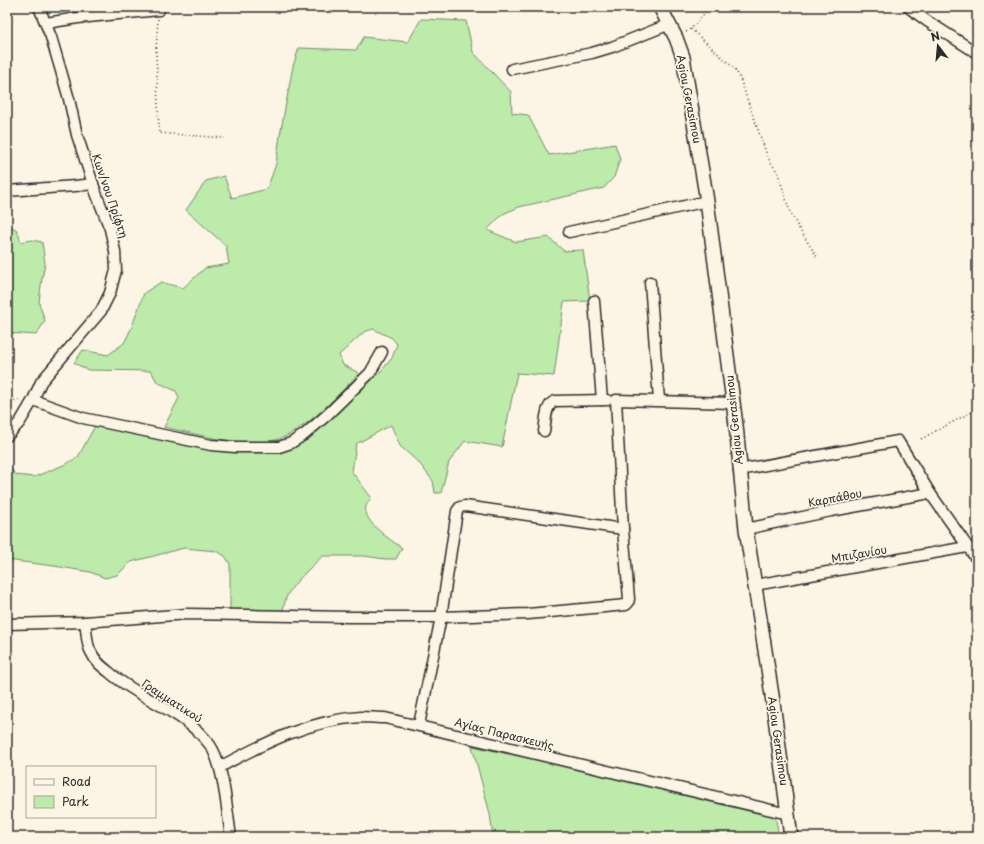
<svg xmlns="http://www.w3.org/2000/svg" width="984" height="844" font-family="'Playpen Sans',sans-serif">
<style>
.green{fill:#bcebaa;stroke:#748b6a}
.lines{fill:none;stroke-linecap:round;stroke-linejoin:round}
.minor-casing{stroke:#2b2b2b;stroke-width:13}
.tertiary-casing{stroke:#2b2b2b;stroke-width:16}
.path{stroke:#2b2b2b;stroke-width:1.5;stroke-dasharray:1 3;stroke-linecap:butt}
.minor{stroke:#fcf5e5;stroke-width:10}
.tertiary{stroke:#fcf5e5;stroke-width:13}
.labels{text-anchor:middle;stroke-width:3.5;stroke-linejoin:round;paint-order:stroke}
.street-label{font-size:11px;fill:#2b2b2b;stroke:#fcf5e5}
</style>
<rect width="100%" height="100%" fill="#fcf5e5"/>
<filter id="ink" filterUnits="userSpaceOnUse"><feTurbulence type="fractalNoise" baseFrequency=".025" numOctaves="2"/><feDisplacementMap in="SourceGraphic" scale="8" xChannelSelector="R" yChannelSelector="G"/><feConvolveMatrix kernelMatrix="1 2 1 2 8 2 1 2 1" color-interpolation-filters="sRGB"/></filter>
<g filter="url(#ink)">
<!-- green -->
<g class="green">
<path d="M421,19l45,2 7,31 38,40 1,21 16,2 21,40 66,-11 5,15 -6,18 -10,11 -85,19 -16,7 -16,16 29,12 32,-5 16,14 19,-1 7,51 -26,1 -10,74 -37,-3 -15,74 -37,-6 -16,21 -8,31h-6l-2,-12 -13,-17 -20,-18 -9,-21 -35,19 -4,28 19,25c-1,3 -4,6 -5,9 -4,16 25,34 36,42l-6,11h-11l-21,-3h-41c-10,9 -32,29 -37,42 -1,4 -2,8 -3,12h-53v-46l-5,-8 -9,-5 -32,-3 -53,14 -14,13 -12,3 -15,-6 -36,-6 -47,-6v-96l9,11 18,2 32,-13 12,-7 18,-33 177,26 18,-1 23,-15 68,-64 10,-12 5,-14 -5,-6 -19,-9 -9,3 -25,23 4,10 16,8c-18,20 -53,56 -77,65 -32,12 -86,-4 -118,-11l15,-29 -3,-7 -19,-9 -6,-11 -63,-1 -14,-7 9,-13 25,5 16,-12 7,-14 13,-36 17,-11 22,6 22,-20 24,-4 -3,-18 -40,-36 20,-29 18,-5 8,22 35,-9 9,-25 4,-29 13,-69 6,-18 57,2 8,-13 44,5z"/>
<path d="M7,224l10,6 4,12 11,-2 10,2 3,21 -4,22 -2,18 6,18 -9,14 -29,-2z"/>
<path d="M472,746l198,43 105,25 4,23h-286l-3,-23z"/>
</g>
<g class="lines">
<defs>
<g id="minor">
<path d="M908,7l19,14 50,32"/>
<path d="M46,23l32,-5 81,-8v-3"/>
<path d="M512,69l80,-16 20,-6 58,-23"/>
<path d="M7,191l68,-5 18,-2"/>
<path d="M569,232l138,-31"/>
<path d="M650,282l9,118"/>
<path d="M594,301l8,99"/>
<path d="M33,400l50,18 128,27 24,2h44l12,-4 14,-9 22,-19 43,-42 12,-21"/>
<path d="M544,431c2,-10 1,-26 11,-30l52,-1"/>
<path d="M7,436l13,-14 13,-22 8,-18 60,-71 9,-18 6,-23 -1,-19 -5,-22 -14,-36 -19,-58 -8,-36 -8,-28 -10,-34 -12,-30"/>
<path d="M739,470l159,-29 32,52 47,67"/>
<path d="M746,529l85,-18 99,-18"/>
<path d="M755,585l212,-38"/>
<path d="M85,622c2,9 1,22 6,30 4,9 10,14 18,20 30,27 77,40 101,73 14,20 17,67 21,92"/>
<path d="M7,624l78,-2 102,-8 162,3h92l87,-3 98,-9 2,-2 1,-4 -6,-70 -7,-129 117,3"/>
<path d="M419,725l22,-108 16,-106 3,-4 5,-1 158,23"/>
<path d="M220,767c44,-24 90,-47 141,-50 8,0 16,1 24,1l403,96"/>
</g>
<path id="tertiary" d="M660,7l16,31 7,19 24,144 29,224 10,104 26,166 19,142"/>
</defs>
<!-- minor casing -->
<use href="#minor" class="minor-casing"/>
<!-- tertiary casing -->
<use href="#tertiary" class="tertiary-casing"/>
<!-- path -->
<g class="path">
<path d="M158,19l-2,33 3,81 66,5"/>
<path d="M691,29l44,40 4,7 29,82 10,15 11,36 9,18 19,30"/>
<path d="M686,32c10,-6 16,-16 23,-25"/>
<path d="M7,404l9,-4h6"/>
<path d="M921,439l56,-30"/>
</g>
<!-- minor -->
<use href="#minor" class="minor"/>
<!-- tertiary -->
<use href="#tertiary" class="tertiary"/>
</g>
</g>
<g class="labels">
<!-- street labels -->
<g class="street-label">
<text transform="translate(689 99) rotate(79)" y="4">Agiou Gerasimou</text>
<text transform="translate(110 196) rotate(71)" y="4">Κων/νου Πρίφτη</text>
<text transform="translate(734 420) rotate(-96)" y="4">Agiou Gerasimou</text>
<text transform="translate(835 498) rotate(-11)" y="4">Καρπάθου</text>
<text transform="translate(859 554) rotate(-10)" y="4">Μπιζανίου</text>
<text transform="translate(172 701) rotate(33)" y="4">Γραμματικού</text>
<text transform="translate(504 734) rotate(14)" y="4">Αγίας Παρασκευής</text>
<text transform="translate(778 741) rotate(82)" y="4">Agiou Gerasimou</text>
</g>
</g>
<!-- margin -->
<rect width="984" height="844" fill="none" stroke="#fcf5e5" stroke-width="24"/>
<rect x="12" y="12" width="960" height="820" fill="none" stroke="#2b2b2b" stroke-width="1.5" filter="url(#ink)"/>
<!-- legend -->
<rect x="26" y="766" width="130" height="52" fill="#fcf5e5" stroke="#a8a49b"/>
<rect x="34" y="779" width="20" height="6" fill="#fcf5e5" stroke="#a8a49b"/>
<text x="62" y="786" font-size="12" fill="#2b2b2b">Road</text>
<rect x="34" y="796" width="20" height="12" fill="#bcebaa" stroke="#a8a49b"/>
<text x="62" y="806" font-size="12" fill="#2b2b2b">Park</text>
<!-- north arrow -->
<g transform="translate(938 46) rotate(344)" stroke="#fcf5e5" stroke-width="3" paint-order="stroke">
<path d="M0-3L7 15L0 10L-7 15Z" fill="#2b2b2b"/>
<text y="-6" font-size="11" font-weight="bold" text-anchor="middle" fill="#2b2b2b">N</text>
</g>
</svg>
